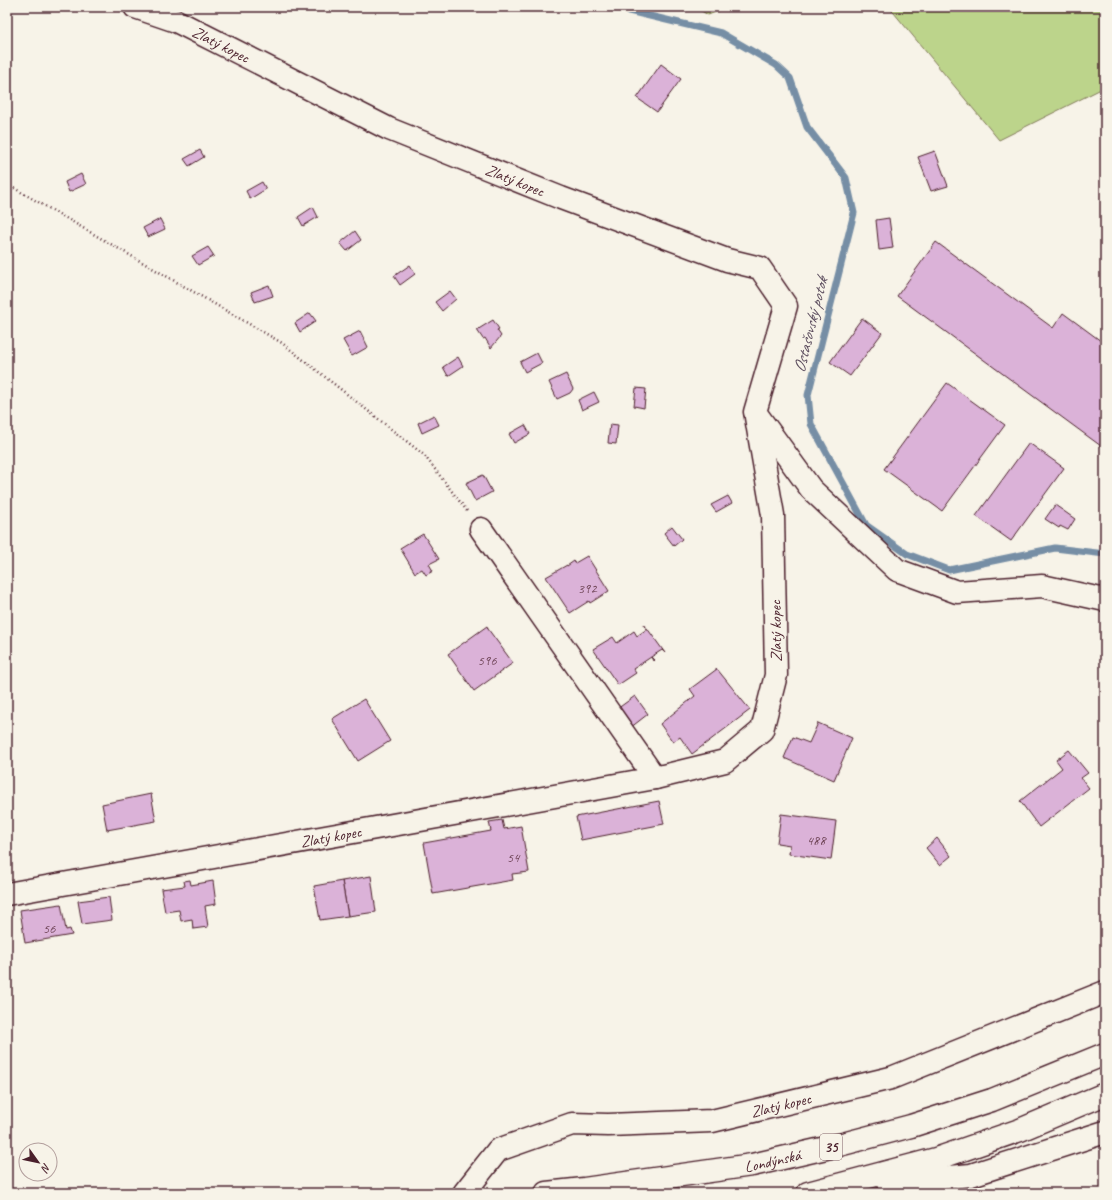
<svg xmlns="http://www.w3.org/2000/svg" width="1112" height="1200" font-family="Caveat,sans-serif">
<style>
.green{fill:#bcd48b;stroke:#837a5b}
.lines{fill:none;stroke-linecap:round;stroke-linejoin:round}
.stream{stroke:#768ea5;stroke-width:7}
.building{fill:#dbb2d8;stroke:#4a1f2b}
.minor-casing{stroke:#4a1f2b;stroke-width:25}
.trunk-casing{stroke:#4a1f2b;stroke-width:25}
.path{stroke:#4a1f2b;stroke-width:2.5;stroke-dasharray:1 3;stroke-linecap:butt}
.minor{stroke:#f7f3e8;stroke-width:22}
.trunk{stroke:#f7f3e8;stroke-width:22}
.labels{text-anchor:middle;stroke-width:3;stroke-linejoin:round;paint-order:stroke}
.number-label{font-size:14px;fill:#6e4456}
.shield{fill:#f7f3e8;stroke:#7e5f64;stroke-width:1}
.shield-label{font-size:15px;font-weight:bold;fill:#4a1f2b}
.street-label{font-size:16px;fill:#4a1f2b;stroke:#f7f3e8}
.water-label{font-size:17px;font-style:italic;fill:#5c4d5e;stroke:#f7f3e8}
</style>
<rect width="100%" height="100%" fill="#f7f3e8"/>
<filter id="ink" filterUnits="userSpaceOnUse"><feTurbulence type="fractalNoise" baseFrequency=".025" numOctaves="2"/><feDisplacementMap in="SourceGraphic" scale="8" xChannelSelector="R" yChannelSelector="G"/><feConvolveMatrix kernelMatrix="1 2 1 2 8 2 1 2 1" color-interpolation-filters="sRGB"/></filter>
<g filter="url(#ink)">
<!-- green -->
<g class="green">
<path d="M695,7h34l-21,8z"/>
<path d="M889,7h216v80l-106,53z"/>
</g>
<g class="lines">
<!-- stream -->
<path class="stream" d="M612,7l109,26 55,32 14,13 17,49 39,51 8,35 -46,182 3,29 55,101 41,29 42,16 106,-22 50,6"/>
</g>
<!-- building -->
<g class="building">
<path d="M661,64l20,15 -24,33 -20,-14z"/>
<path d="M200,150l4,7 -15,9 -5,-7z"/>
<path d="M935,151l13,35 -17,5 -13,-34z"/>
<path d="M81,174l5,10 -17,8 -4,-10z"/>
<path d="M262,182l4,7 -16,10 -4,-8z"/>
<path d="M313,207l5,10 -15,9 -5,-9z"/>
<path d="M889,218l4,30 -14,2 -3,-30z"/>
<path d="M160,219l5,10 -17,8 -5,-9z"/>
<path d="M355,231l6,9 -14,11 -7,-8z"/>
<path d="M936,242l117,86 10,-15 42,31v105l-208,-153z"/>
<path d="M208,247l6,9 -16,9 -6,-9z"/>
<path d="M410,265l5,9 -15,11 -6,-9z"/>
<path d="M269,285l4,11 -18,6 -4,-10z"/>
<path d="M450,291l6,8 -14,12 -7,-9z"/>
<path d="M310,313l6,8 -16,11 -5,-9z"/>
<path d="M862,318l20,15 -32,43 -20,-14z"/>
<path d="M493,320l6,9 -2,1 4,6 -10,12 -6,-10 -2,1 -6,-9z"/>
<path d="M360,331l8,16 -16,9 -9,-16z"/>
<path d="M537,353l5,10 -17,9 -5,-10z"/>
<path d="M458,357l5,9 -15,10 -5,-9z"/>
<path d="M566,374l7,15 -3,4 -13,6 -8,-17z"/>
<path d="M947,383l58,42 -63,86 -58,-42z"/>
<path d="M636,388l10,1 -2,19 -10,-2z"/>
<path d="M594,392l5,10 -17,8 -4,-10z"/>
<path d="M434,415l5,10 -17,8 -4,-10z"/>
<path d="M610,424l8,1 -2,19 -8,-1z"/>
<path d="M525,425l5,9 -16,9 -5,-9z"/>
<path d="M1029,443l35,25 -53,73 -35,-25z"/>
<path d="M483,475l9,17 -17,9 -9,-18z"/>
<path d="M728,496l4,7 -16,9 -5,-7z"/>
<path d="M1055,505l20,14 -7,11 -8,-4 -1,2 -14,-9z"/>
<path d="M672,526l10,13 -8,7 -10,-13z"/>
<path d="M423,534l16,25 -10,5 4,7 -7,4 -4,-6 -7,4 -15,-25z"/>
<path d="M587,556l22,35 -19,12 -1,-2 -19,12 -24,-36 21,-12v1l7,-5 1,2z"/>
<path d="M644,624l21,29 -3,-3 -11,7 3,3 -1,1 -2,-4 -18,12 3,4 -18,12 -25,-36 20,-12 4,6 17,-12 3,5 10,-7z"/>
<path d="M487,626l1,3 25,34 -39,28 -26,-37z"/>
<path d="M717,669l33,41 -58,44 -12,-17 -7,5 -13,-18 35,-28 -5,-7z"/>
<path d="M635,696l13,18 -18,14 -13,-19z"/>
<path d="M364,699l26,42 -32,20 -26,-42z"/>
<path d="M818,723l34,15 -18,42 -50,-22 9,-21 16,6z"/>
<path d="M1069,750l19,23 -7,5 8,10 -50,39 -19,-26 42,-33 -6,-8z"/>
<path d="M151,794l5,27 -49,9 -5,-26z"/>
<path d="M659,801l5,23 -83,16 -5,-23z"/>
<path d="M781,814l55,7 -5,39 -42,-6 1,-9 -13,-2z"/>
<path d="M502,820l2,9 17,-3 8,46 -17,2 1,6 -80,14 -9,-51 67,-12 -2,-9z"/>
<path d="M937,838l14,18 -11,9 -14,-17z"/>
<path d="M371,876l5,36 -28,4 -6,-35z"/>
<path d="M190,880l1,5 22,-4 3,23 -11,2 3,21 -15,2 -1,-10 -11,2 -2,-11 -14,2 -4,-23 24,-3 -1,-5z"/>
<path d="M342,881l6,35 -28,4 -6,-34z"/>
<path d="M109,897l3,23 -30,4 -4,-23z"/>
<path d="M61,904l5,26 4,-1 2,6 -47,8 -5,-33z"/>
</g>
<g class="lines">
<defs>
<g id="minor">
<path id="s1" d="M135,7l41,14 213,108 172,69 166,62 33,8 26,38 -31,106 56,77 86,81 60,22 85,-6 63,14"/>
<path d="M655,778l70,-17 37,-31 14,-55 -3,-160 -17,-98"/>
<path id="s2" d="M7,894l648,-116 -174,-249"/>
<path id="s3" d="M464,1193l34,-43 74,-26 36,1 104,-4 179,-43 214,-86"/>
</g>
<g id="trunk">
<path d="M888,1183l83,-8 134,-43"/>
<path id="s4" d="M546,1193l38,-4 168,-24 87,-20 72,-19 81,-26 113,-46"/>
<path d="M808,1193l128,-34 84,-29 85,-36"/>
</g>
</defs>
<!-- minor casing -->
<use href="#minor" class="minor-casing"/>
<!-- trunk casing -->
<use href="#trunk" class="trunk-casing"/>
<!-- path -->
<path class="path" d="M7,184l275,159 142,112 43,56"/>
<!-- minor -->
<use href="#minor" class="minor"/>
<!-- trunk -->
<use href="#trunk" class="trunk"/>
</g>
</g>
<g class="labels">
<!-- number labels -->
<g class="number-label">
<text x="587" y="593">392</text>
<text x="487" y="665">596</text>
<text x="816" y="845">488</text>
<text x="513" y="862">54</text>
<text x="49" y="933">56</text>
</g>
<!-- shield labels -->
<rect class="shield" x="820" y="1134" width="22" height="26" rx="3"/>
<g class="shield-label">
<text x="831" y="1152">35</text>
</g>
<!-- street labels -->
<g class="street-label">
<text dy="6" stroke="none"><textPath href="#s1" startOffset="94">Zlatý kopec</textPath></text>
<text dy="6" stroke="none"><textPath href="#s1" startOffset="418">Zlatý kopec</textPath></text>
<text transform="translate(775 631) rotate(-91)" y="6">Zlatý kopec</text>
<text dy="6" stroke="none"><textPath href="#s2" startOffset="329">Zlatý kopec</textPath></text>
<text dy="6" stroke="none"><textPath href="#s3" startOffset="344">Zlatý kopec</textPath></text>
<text dy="6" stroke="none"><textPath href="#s4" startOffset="229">Londýnská</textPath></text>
</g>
<!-- water labels -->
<g class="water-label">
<text transform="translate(810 325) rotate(-76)" y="6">Ostašovský potok</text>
</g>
</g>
<!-- margin -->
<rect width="1112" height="1200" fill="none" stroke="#f7f3e8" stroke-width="24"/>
<rect x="12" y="12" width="1088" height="1176" fill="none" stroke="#4a1f2b" stroke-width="1.5" filter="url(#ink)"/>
<!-- north arrow -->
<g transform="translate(38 1162) rotate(123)"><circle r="19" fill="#f7f3e8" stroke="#b29e9c"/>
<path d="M0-3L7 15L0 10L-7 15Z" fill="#4a1f2b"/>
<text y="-6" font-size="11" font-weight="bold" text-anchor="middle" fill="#4a1f2b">N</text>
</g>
</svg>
